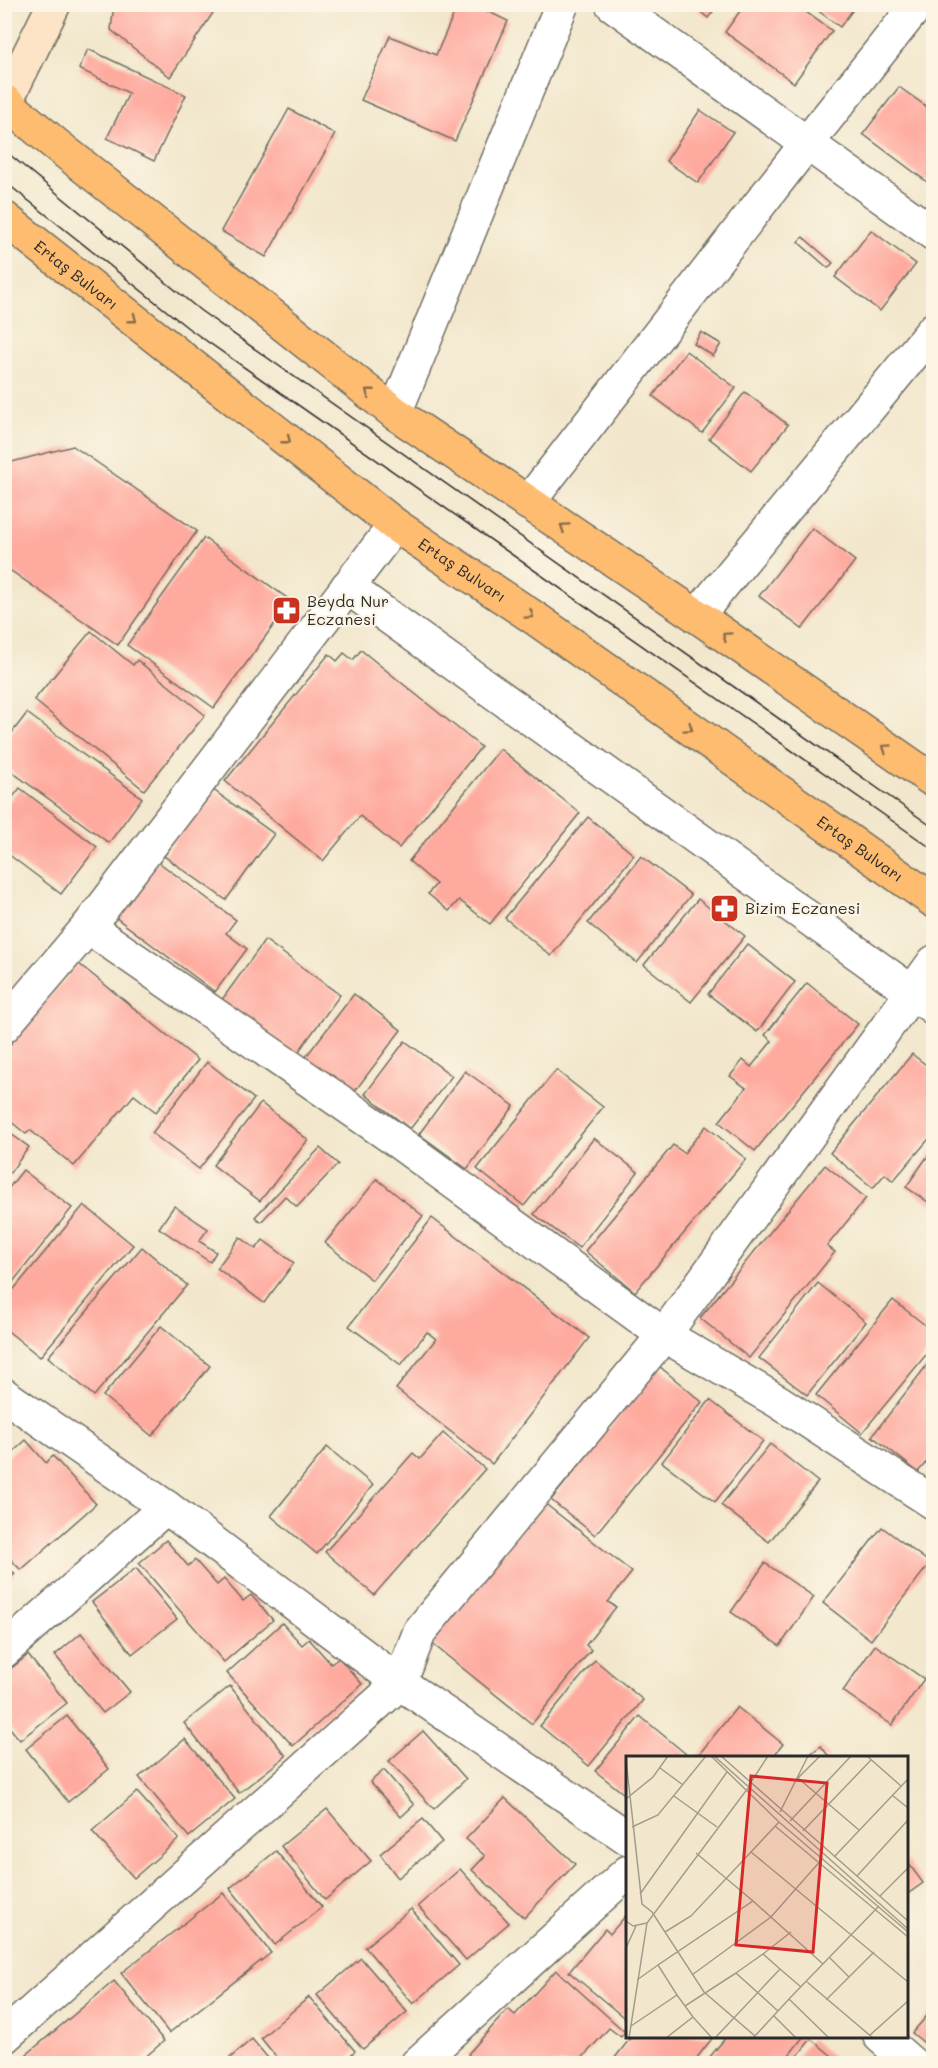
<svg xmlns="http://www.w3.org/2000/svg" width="938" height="2068" font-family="Mali,sans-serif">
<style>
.building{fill:#feaa9f}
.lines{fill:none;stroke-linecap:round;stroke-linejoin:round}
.minor-casing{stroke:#716d63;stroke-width:36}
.secondary-casing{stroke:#716d63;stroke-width:36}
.primary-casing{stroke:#716d63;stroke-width:36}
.minor{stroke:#fff;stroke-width:33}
.secondary{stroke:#fee4c6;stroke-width:33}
.primary{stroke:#fdbc70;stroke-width:33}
.tram{stroke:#2b2b2b;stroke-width:1.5}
.oneway{stroke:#8a6c4a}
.labels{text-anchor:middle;stroke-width:4.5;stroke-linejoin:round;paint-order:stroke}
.street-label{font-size:16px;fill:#2b2b2b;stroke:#fcf5e5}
.poi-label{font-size:16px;fill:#2b2b2b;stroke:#fcf5e5;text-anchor:start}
.inset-road{fill:none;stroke:#a29c8c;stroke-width:1.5}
.view{fill:#d62828;fill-opacity:0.15;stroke:#d62828;stroke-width:3}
.inset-edge{fill:none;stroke:#2b2b2b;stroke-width:3}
</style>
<rect width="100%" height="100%" fill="#fcf5e5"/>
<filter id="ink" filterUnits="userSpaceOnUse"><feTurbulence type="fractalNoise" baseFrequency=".0167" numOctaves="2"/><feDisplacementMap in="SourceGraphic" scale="12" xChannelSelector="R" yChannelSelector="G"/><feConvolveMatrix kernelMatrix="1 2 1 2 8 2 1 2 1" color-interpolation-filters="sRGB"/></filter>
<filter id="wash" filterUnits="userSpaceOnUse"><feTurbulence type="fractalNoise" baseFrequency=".008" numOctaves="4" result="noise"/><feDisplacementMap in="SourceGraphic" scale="24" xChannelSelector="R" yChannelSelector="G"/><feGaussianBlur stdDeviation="1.35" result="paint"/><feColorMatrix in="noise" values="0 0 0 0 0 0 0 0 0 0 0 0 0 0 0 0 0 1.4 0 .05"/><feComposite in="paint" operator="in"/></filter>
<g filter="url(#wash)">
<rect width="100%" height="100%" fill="#f2e7cc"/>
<g id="blocks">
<!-- building -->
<g class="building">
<path d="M114,4h105l-49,73 -59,-47z"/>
<path d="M458,4h14l36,17 -53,120 -94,-41 29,-64 46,19z"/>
<path d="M691,4h28l-11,14z"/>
<path d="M745,4h50l37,27 -38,52 -69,-51z"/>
<path d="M809,4h48l-17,23z"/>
<path d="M88,49l98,46 -32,66 -47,-23 22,-45 -50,-24z"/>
<path d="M899,87l35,25v75l-71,-53z"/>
<path d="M289,109l46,25 -69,123 -45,-26z"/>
<path d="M700,110l33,22 -35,51 -32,-22z"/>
<path d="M871,230l45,34 -36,47 -45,-34z"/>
<path d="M803,237l30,26 -5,5 -30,-26z"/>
<path d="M701,332l20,12 -8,12 -19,-12z"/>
<path d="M686,351l50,37 -34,45 -49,-37z"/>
<path d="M745,392l43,33 -37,46 -42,-33z"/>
<path d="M73,446l124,85 -79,114 -107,-74 -7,6v-113z"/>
<path d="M812,528l43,33 -53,68 -43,-33z"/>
<path d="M204,538l87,63 -77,107 -87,-63z"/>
<path d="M91,631l42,34 4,-5 68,55 -61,75 -110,-90z"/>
<path d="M361,650l120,97 -82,101 -39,-32 -37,45 -98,-80 104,-127 8,7 7,-8 9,7z"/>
<path d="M27,713l115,85 -33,45 -105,-77v-23z"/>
<path d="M500,749l80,64 -90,111 -31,-24 -10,11 -21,-17 8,-10 -27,-23z"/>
<path d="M20,788l77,59 -36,47 -57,-43v-43z"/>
<path d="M212,789l62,45 -48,66 -62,-44z"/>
<path d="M588,817l46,38 -83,101 -46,-38z"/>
<path d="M641,856l50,39 -54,68 -49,-40z"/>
<path d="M157,861l79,59 -10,13 21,16 -32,43 -100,-75z"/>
<path d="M698,899l47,37 -54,66 -47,-37z"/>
<path d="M265,940l75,55 -44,60 -75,-54z"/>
<path d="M747,944l48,38 -38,50 -49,-38z"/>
<path d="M78,963l120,97 -42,52 -22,-17 -60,71 -44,-36 -4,4 -22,-18v-64z"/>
<path d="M807,983l51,41 -103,127 -36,-29 27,-34 -16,-12 13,-16 8,7 21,-26 -7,-6z"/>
<path d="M354,994l47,36 -49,65 -48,-36z"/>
<path d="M405,1041l47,35 -42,53 -45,-35z"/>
<path d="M912,1054l22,17v62l-41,48 -8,-7 -12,14 -43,-35z"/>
<path d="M207,1062l47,37 -55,70 -47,-36z"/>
<path d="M556,1070l47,37 -79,99 -47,-37z"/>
<path d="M465,1071l49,35 -47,63 -48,-35z"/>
<path d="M261,1103l47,37 -48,61 -47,-36z"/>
<path d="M706,1126l40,33 -111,133 -50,-41 88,-106 11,8z"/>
<path d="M4,1129l25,18 -25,34z"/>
<path d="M594,1138l44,34 -59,76 -45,-34z"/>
<path d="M934,1147v59l-28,-19z"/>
<path d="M320,1148l18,16 -41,43 -12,-11 -24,26 -6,-5z"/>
<path d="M825,1165l41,33 -39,48 8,6 -86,106 -49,-40z"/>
<path d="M23,1170l49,38 -68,85v-99z"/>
<path d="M377,1179l46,37 -51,64 -47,-37z"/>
<path d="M84,1205l49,40 -93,112 -36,-29v-27z"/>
<path d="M174,1206l34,23 -9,12 17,11 -6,10 -51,-34z"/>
<path d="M432,1218l157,120 -97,126 -96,-75 40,-50 -9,-7 -26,33 -52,-39z"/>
<path d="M240,1237l16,12 7,-9 31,23 -30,40 -47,-35z"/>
<path d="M142,1247l45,38 -93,111 -46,-39z"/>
<path d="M818,1283l48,39 -59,73 -48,-37z"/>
<path d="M893,1300l41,32v13l-72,88 -46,-38z"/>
<path d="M161,1326l49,40 -58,70 -49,-40z"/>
<path d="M934,1356v97l-16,19 -46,-36z"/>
<path d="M659,1366l43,36 -107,133 -44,-35z"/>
<path d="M710,1400l53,41 -48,61 -53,-40z"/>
<path d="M443,1433l42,36 -111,126 -49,-43 88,-99 7,6z"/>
<path d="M26,1440l20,23 7,-7 43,48 -75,66 -17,-17v-93z"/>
<path d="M770,1444l48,38 -49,60 -48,-37z"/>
<path d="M327,1447l46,38 -56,69 -46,-38z"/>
<path d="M543,1502l89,70 -24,30 8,5 -30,38 5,5 -59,74 -102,-82z"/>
<path d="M882,1527l48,36 -59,77 -48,-37z"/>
<path d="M166,1540l22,26 7,-6 22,25 7,-6 19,22 8,-6 22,25 -49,42 -85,-99z"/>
<path d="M4,1563l11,11 -11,9z"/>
<path d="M765,1563l49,34 -34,49 -49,-34z"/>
<path d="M136,1568l41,51 -45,35 -40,-52z"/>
<path d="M282,1623l20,22 7,-6 22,25 8,-6 23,26 -69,62 -66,-73z"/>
<path d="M81,1633l49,59 -27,21 -48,-58z"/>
<path d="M875,1645l49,34 -32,46 -49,-34z"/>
<path d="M28,1655l39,48 -47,37 -16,-19v-47z"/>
<path d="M595,1660l48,40 -54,66 -49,-40z"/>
<path d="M230,1686l56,70 -47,37 -55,-70z"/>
<path d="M737,1707l46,37 -11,14h-76z"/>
<path d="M67,1716l42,53 -41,33 -42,-53z"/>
<path d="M640,1716l46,38 -3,4h-55v39l-33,-26z"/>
<path d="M423,1731l43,48 -32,30 -45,-48z"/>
<path d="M185,1739l50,60 -46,38 -50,-60z"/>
<path d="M821,1746l9,12h-25z"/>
<path d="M384,1770l30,35 -13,12 -31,-35z"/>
<path d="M137,1792l42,47 -45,39 -42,-47z"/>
<path d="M505,1798l70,66 -51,54 -52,-48 13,-14 -19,-17z"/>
<path d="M327,1809l44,52 -46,39 -44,-54z"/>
<path d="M423,1819l19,23 -44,36 -18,-24z"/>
<path d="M276,1851l46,56 -47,38 -45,-57z"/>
<path d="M906,1860l17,23 -17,12z"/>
<path d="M460,1869l49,54 -43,37 -48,-54z"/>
<path d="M223,1893l48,60 -102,80 -48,-60z"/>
<path d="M411,1909l48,56 -46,39 -48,-57z"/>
<path d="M628,1913v108l-59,-49 36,-43 5,5z"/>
<path d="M361,1958l46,54 -44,37 -46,-54z"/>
<path d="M556,1970l69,62 -4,5 -12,-9 -32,36h-98l-11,-10 40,-45 7,6z"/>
<path d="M114,1981l50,60 -27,23h-114l-3,-4z"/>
<path d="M309,1997l46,54 -14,13h-59l-21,-26z"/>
<path d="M934,2008v43l-22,-18z"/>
<path d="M632,2036h82l-22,28h-82z"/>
<path d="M727,2036h77l-22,28h-78z"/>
<path d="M252,2039l21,25h-50z"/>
<path d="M811,2039l31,25h-51z"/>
</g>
</g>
</g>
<g filter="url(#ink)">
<use href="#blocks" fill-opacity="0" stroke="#716d63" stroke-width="1.5"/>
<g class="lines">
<defs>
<g id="minor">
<path d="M612,4l322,230"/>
<path d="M395,413l167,-409"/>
<path d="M528,503l279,-360 111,-139"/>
<path d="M395,525l-307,402 302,209 274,199 115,67 155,101"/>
<path d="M347,587l587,421"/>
<path d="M697,616l237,-287"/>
<path d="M4,1026l84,-99"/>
<path d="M4,1395l162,112"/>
<path d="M4,1651l162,-144 234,176 228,155"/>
<path d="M880,2036l32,28"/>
<path d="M4,2037l396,-354 20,-52 244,-296 270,-373"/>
<path d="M417,2064l211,-192"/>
</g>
<path id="secondary" d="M4,105l50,-101"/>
<g id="primary">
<path d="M4,101l50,42 341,270 302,203 237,165"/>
<path id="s1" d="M4,218l391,307 141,94 398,282"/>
</g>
</defs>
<!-- minor casing -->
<use href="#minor" class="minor-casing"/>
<!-- secondary casing -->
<use href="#secondary" class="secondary-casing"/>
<!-- primary casing -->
<use href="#primary" class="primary-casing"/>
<!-- minor -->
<use href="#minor" class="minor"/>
<!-- secondary -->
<use href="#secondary" class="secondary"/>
<!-- primary -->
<use href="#primary" class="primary"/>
<!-- tram -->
<g class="tram">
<path d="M4,150l197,161 733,517"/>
<path d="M4,181l184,147 746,522"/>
</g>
</g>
<!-- one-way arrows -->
<defs><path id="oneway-chevron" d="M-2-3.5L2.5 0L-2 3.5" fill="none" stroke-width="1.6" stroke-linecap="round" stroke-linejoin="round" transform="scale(1.5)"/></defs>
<g class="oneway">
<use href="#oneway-chevron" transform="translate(133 319) rotate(38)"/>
<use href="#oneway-chevron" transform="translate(369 392) rotate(-142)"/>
<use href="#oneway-chevron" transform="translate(287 440) rotate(38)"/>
<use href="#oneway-chevron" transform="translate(564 527) rotate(-146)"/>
<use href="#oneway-chevron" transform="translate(530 615) rotate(34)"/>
<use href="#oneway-chevron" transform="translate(726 636) rotate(-145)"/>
<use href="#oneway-chevron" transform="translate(689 728) rotate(35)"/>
<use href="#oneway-chevron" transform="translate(886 748) rotate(-145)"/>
</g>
</g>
<!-- icons -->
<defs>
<symbol id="pharmacy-square" viewBox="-11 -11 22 22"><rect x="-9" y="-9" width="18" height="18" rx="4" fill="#c8321e" stroke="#fcf5e5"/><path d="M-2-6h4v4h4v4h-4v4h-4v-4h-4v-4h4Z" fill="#fff"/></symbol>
</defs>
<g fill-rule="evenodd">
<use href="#pharmacy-square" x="270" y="594" width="33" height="33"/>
<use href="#pharmacy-square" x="708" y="892" width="33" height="33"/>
</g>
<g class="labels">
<!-- street labels -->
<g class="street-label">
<text dy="6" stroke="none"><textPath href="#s1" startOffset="92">Ertaş Bulvarı</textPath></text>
<text dy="6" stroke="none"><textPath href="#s1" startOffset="578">Ertaş Bulvarı</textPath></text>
<text dy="6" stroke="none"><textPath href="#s1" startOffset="1064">Ertaş Bulvarı</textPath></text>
</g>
<!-- poi labels -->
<g class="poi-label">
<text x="307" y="607">Beyda Nur<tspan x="307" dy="18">Eczanesi</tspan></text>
<text x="745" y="914">Bizim Eczanesi</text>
</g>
</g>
<!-- overview -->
<g transform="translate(626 1756)">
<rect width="282" height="282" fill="#f2e7cc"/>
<path class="inset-road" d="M85,0l68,66 129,110M88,0l194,173M95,0l187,165M194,0l-22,22 61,52M241,0l34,30M0,4l16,144 10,8 52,80 51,44M34,12l23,17M123,29l19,-29M266,39l16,13M48,40l43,31M0,43l27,-22 15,-21M154,56l28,-56M164,65l61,-65M153,66l-28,30 157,130M149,70l133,111M6,71l26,-12 48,-59M177,75l68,-71M70,97l57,48M208,101l74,-78M231,120l51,-56M14,138l87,-122M254,140l28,-28M0,165l7,5 14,-3M39,176l26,-16 60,-64M0,192l10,-22M137,198l28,-22M204,202l19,19M66,219l79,-58 52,-59M11,224l21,-15M181,226l66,56M51,239l-19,-30 95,-64 70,63M200,244l48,-48M152,255l-42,-38 27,-19 17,15M148,260l22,22M67,261l-8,-11 51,-33M5,270l46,-31 8,11M244,279l38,-34M128,281l35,-38M3,282l18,-115 101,-135M40,282l27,-21 19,21M89,282l65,-69 21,18M203,282l-40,-39 90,-93"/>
<path class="view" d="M125,20l76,7 -14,169 -77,-7z"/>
<rect width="282" height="282" class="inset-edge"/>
</g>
<!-- margin -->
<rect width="938" height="2068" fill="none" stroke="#fcf5e5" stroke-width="24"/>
</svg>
